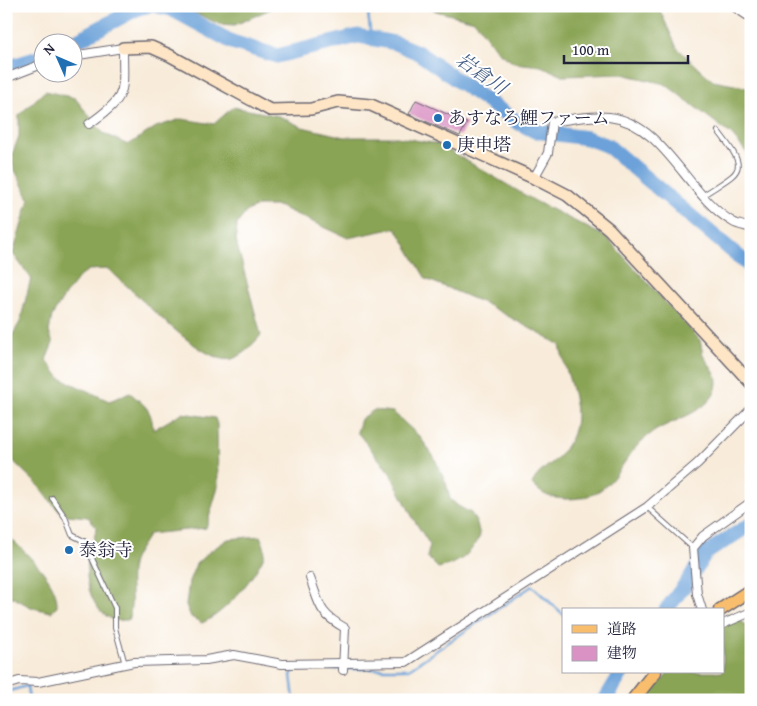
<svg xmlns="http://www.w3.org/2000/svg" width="757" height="706" font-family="'Gentium Book Plus','Noto Serif JP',serif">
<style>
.forest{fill:#8aa455;stroke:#566348}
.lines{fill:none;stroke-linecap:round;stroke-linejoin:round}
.stream{stroke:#6ca2d9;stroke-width:2.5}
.river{stroke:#6ca2d9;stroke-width:15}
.building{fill:#da92c4}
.lane-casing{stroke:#6d6872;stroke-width:6}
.street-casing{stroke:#6d6872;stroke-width:10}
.secondary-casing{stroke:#6d6872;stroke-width:14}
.primary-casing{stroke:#6d6872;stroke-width:15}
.lane{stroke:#fff;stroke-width:4}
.street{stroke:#fff;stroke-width:8}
.secondary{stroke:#fde5c5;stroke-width:11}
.primary{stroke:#f9be6d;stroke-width:12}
.poi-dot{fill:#1f6fb2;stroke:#fff;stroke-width:2}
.labels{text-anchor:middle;stroke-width:4;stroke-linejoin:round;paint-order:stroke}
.poi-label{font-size:18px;fill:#22223b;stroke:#fff;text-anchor:start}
.water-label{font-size:19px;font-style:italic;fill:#435c82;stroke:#fff}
</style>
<rect width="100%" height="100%" fill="#fff"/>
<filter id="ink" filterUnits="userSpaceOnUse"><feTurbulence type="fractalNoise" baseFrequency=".02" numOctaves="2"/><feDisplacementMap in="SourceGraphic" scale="10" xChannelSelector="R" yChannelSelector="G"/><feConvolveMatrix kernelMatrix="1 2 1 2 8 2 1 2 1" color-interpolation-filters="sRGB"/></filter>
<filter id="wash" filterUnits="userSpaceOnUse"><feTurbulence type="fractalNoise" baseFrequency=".0096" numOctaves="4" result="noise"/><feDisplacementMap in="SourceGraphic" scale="20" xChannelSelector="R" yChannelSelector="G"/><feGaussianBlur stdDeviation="1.12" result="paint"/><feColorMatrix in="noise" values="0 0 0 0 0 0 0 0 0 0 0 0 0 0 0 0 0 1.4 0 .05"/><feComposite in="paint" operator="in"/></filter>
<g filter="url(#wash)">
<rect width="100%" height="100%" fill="#f8ebd9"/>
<!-- forest -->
<g class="forest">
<path d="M180,6h97l-42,19 -16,-1z"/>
<path d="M427,6h231l19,42 36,33 32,6 6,3v68l-19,-23 -67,-51 -43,-10 -59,2 -22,-10 -27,-3 -16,-11 -23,-31 -39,-10z"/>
<path d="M45,91l30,7 28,35 25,12 28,-18 25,-8 33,5 19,-17 46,9 23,11 43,10h52l41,7 97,57 71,36 94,103 3,15 14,22c0,4 0,11 -2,15 -10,22 -45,28 -63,41 -35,23 -33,67 -87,66 -15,-1 -23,-4 -33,-15 6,-14 20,-19 29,-30 30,-36 7,-68 -1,-109l-74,-41 -60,-25 -30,-51 -48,10 -70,-32h-20l-11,5 -10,13 -1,17 25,94c-8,9 -17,20 -29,24 -29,8 -101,-72 -124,-90l-20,1 -9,7 -14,18 -13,21 -3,16 4,11 -7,17 14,18 49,23 21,-8c16,13 22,17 23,37l29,-17 33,5 2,6 1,63 -12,41 -57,6c-5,9 -15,21 -17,31 -4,18 3,38 -4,55 -4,0 -12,1 -16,-1 -18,-7 -26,-32 -25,-50 1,-14 8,-27 9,-42l-8,-10 -21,-2 -10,-6 -20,-25 -31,-30v-108l14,-24 11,-44 -18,-24 16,-55 -19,-39 9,-24v-21z"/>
<path d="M374,410l19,2 27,25 14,20 12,26 4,16 8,7 13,7 6,10 3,13c-11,20 -20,27 -42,32l-11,-11 3,-12 -16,-25 -24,-47 -33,-41 4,-13z"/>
<path d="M6,532c17,22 53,45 51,75l-6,5 -18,-4 -27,-14z"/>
<path d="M260,536c3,7 7,14 3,22 -10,22 -39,56 -61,65l-11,-6 -5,-12 3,-24 7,-17 13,-12 19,-13z"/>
<path d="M730,613l21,16v71h-104l22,-28h54v-54z"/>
</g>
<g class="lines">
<!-- stream -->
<g class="stream">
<path d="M362,6l6,7 3,25"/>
<path d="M6,692l21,-6 2,14"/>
<path d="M294,700l-3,-25 4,-6h114l123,-83 31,28"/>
</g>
<!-- river -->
<g class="river">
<path d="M158,6l13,3 61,33 45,14 81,-20 37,7 22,9 100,70 18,9 52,7 21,8 143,121"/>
<path d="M72,43l66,-35 9,-2"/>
<path d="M6,68l36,-11"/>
<path d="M666,610l21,-28 19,-29 45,-29"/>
<path d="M605,700l17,-28"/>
</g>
</g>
<g id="blocks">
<!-- building -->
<path class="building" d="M416,100l51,23 -7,13 -51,-22z"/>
</g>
</g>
<g filter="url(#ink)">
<use href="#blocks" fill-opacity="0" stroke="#6d6872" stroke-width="1"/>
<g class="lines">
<defs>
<g id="lane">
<path d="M702,196c39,-26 49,-23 16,-65"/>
<path d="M52,498l13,19 7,18 12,6 31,67v20l10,36"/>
<path d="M647,507l46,41"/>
</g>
<g id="street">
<path d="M733,6l18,12"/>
<path d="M72,56l51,-8c0,45 6,48 -34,76"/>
<path d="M6,78l36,-14"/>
<path d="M534,178l14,-25 4,-31c19,-3 38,-7 57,-5 56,6 79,80 124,105 5,3 12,4 18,6"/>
<path d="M310,578c10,27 8,35 35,50l-2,42"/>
<path d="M702,610l-5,-16 -4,-46 10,-12 48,-34"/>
<path d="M723,624l28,-12"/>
<path d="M6,685l13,-4 19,1 96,-20 72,-2 28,-5 48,9 124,-2 241,-155 51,-44 53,-54"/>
</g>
<path id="secondary" d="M123,48l28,-1 18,8 101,55 41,-1 27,-7 33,3 163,73 33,17 42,34 142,154"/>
<g id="primary">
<path d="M720,610l31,-20"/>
<path d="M633,700l22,-28"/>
</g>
</defs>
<!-- lane casing -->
<use href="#lane" class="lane-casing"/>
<!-- street casing -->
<use href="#street" class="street-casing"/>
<!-- secondary casing -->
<use href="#secondary" class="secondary-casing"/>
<!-- primary casing -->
<use href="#primary" class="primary-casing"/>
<!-- lane -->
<use href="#lane" class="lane"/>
<!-- street -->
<use href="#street" class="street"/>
<!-- secondary -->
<use href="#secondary" class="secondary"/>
<!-- primary -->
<use href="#primary" class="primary"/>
</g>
</g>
<!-- markers -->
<g class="poi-dot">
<circle cx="438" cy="118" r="5"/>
<circle cx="447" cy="145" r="5"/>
<circle cx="69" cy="550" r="5"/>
</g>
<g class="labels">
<!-- poi labels -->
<g class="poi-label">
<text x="448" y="124">あすなろ鯉ファーム</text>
<text x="457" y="151">庚申塔</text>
<text x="79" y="556">泰翁寺</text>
</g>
<!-- water labels -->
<g class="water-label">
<text transform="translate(482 73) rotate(35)" y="7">岩倉川</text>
</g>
</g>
<!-- margin -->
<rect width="757" height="706" fill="none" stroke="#fff" stroke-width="25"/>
<!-- legend -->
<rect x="562" y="608" width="162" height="65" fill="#ffffff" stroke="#a7a7b1"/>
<rect x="572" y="625" width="25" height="8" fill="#f9be6d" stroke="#a7a7b1"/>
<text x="607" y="634" font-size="15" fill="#22223b">道路</text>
<rect x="572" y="646" width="25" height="15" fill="#da92c4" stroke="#a7a7b1"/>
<text x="607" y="658" font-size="15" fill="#22223b">建物</text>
<!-- north arrow -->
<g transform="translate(58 58) rotate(315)"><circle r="24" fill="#ffffff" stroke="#a7a7b1"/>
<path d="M0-4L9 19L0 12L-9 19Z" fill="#1f6fb2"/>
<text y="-8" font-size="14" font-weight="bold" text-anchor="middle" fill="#22223b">N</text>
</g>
<!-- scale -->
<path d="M564 55v8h124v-8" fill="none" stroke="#22223b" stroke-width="2.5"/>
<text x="572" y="55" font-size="15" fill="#22223b" stroke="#ffffff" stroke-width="4" paint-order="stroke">100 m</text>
</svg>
